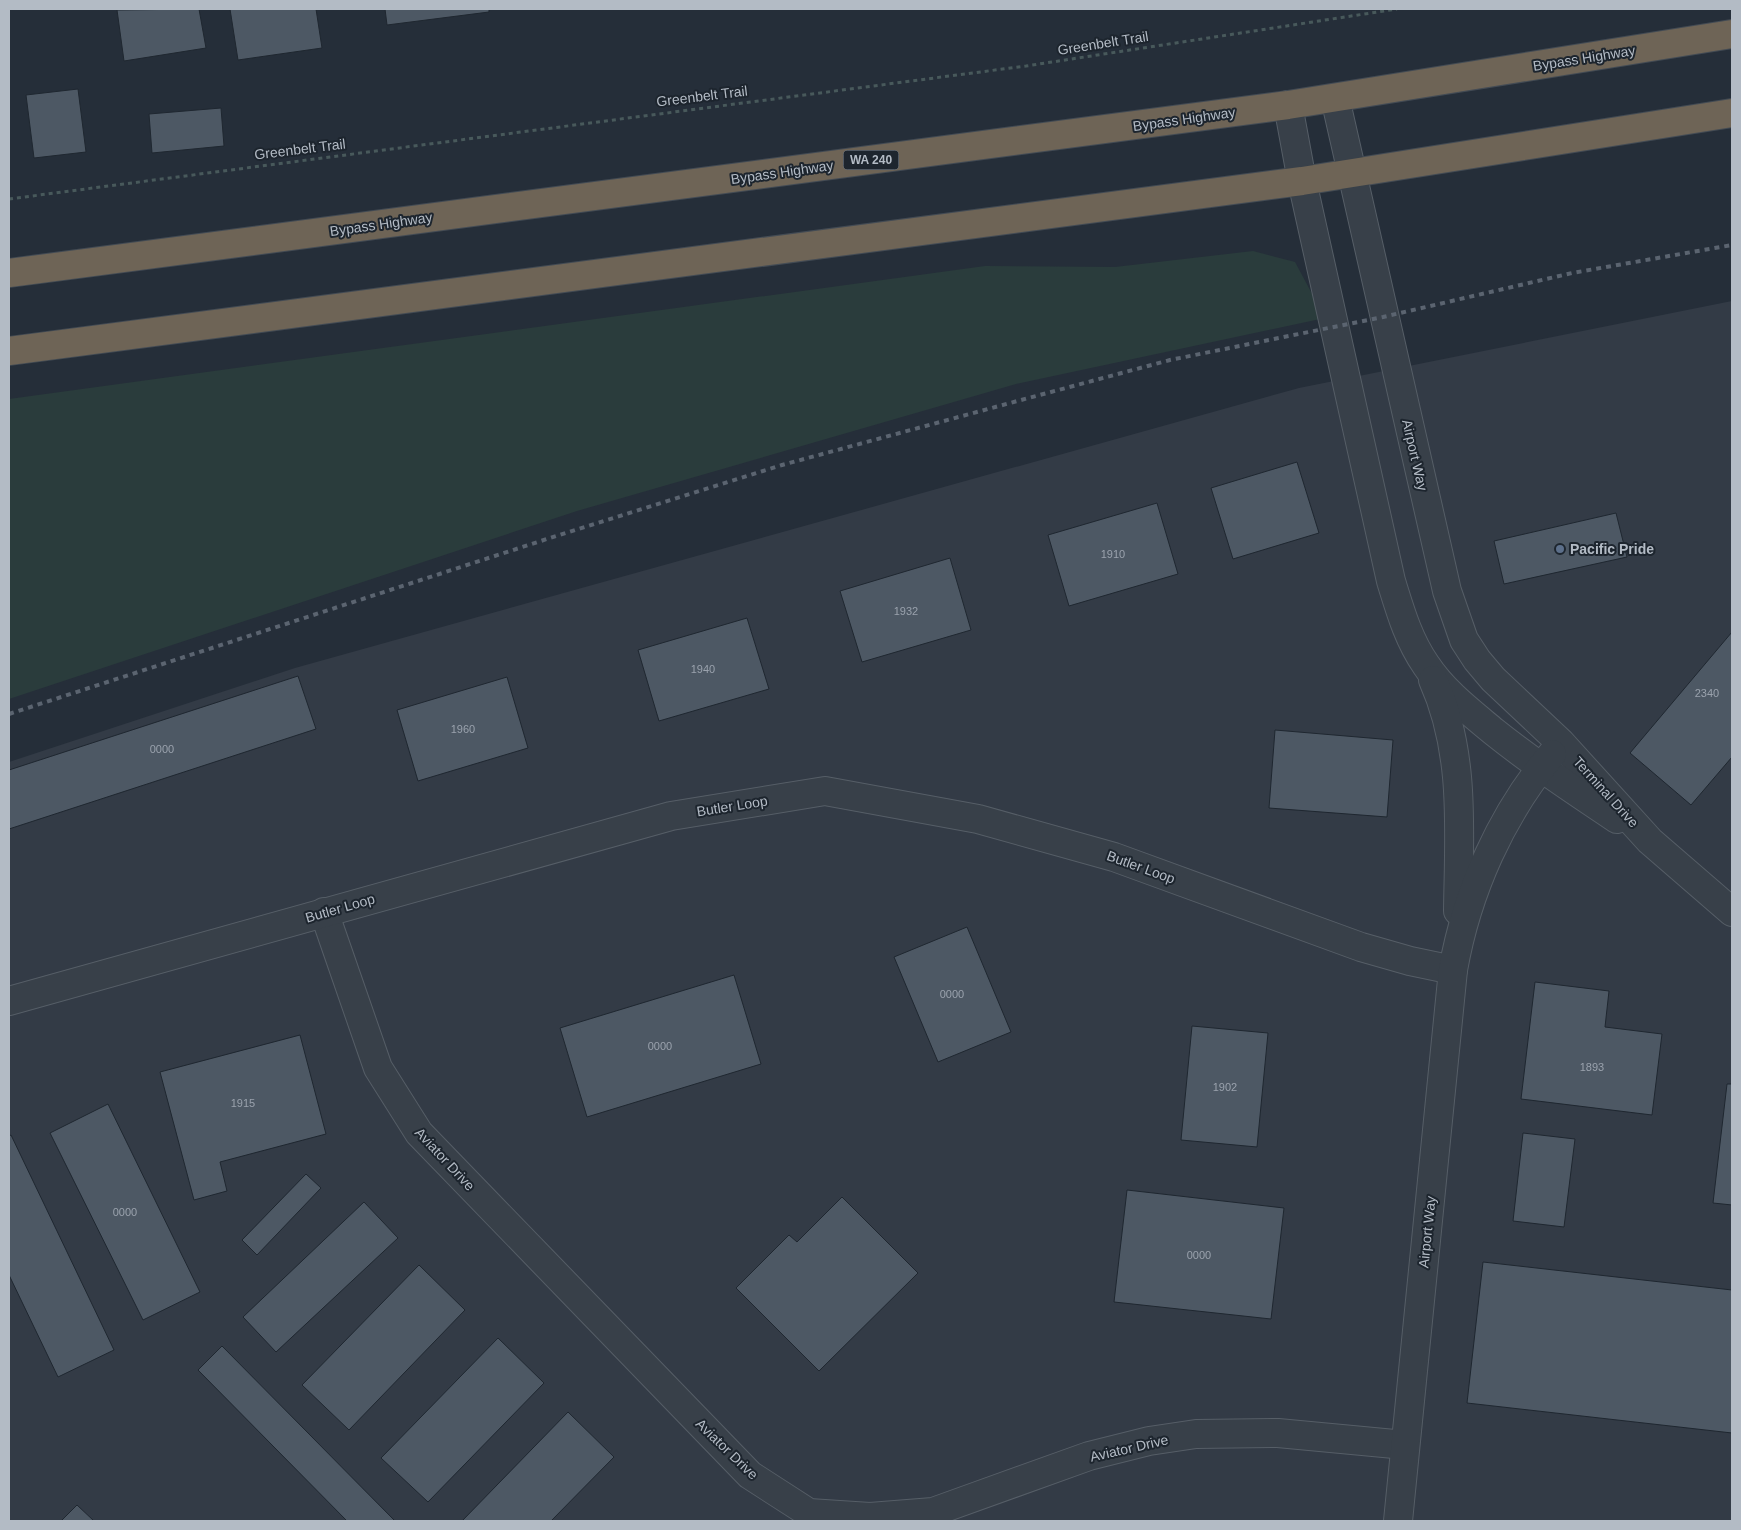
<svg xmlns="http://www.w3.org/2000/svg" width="1741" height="1530" font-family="Helvetica,sans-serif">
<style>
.airport{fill:#333b46}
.green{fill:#2a3c3c}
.building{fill:#4d5864;stroke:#1f2730}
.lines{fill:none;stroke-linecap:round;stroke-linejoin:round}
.minor-casing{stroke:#565e67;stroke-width:30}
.highway-casing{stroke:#434b54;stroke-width:30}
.path{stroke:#48595b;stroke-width:3;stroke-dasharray:4 4;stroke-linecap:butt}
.minor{stroke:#384049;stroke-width:28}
.highway{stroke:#6e6456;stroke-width:28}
.rail{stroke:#5b6470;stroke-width:4;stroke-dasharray:5 5;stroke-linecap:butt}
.service-dot{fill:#5c6f8a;stroke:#1d252e;stroke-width:2}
.labels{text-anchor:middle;stroke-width:4;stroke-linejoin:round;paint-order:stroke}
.number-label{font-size:11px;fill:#9aa2ad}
.shield{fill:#1d252e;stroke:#868e98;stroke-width:1}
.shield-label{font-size:12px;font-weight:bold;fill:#b3bbc5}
.street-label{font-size:14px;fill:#b3bbc5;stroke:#1d252e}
.poi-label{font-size:14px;font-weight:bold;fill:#b3bbc5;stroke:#1d252e;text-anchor:start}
</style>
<rect width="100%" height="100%" fill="#252e39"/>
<!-- airport -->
<path class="airport" d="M1732,301v1220h-1723v-759l286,-94 1004,-280z"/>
<!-- green -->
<path class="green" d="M1253,251l42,11 30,56 -309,66 -439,127 -568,188v-300l976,-133 130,1z"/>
<!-- building -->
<g class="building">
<path d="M199,9l7,39 -82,13 -7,-51z"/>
<path d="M230,9h86l6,39 -84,12z"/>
<path d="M385,9h104v3l-102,13z"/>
<path d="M78,89l8,63 -52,6 -8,-63z"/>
<path d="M221,108l3,38 -72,7 -3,-39z"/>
<path d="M1297,462l22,71 -86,26 -22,-71z"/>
<path d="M1157,503l21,71 -109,32 -21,-71z"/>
<path d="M1616,513l11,44 -123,27 -10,-43z"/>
<path d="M950,558l21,72 -109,32 -22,-71z"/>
<path d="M747,618l22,71 -110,32 -21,-71z"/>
<path d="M1732,632v125l-41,48 -61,-52z"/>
<path d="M298,676l18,53 -307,100v-59z"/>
<path d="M507,677l21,71 -110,33 -21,-71z"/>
<path d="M1275,730l118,10 -6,77 -118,-9z"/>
<path d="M967,927l44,105 -73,30 -44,-105z"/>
<path d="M734,975l27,89 -174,53 -27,-89z"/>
<path d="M1535,982l74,9 -4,36 57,7 -10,81 -131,-16z"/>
<path d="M1192,1026l76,7 -11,114 -76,-7z"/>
<path d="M300,1035l26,99 -106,28 7,29 -33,9 -34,-128z"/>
<path d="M1727,1084h5v121l-19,-2z"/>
<path d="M108,1104l92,188 -57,28 -93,-187z"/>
<path d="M1523,1133l52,6 -11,88 -51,-6z"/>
<path d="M11,1135l103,215 -56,27 -49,-102v-139z"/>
<path d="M306,1174l15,14 -64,67 -15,-15z"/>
<path d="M1127,1190l157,18 -13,111 -157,-17z"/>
<path d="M842,1197l76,76 -99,98 -83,-83 53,-53 8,7z"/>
<path d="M364,1202l34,36 -122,114 -33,-35z"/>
<path d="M1483,1262l249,28v143l-265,-30z"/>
<path d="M419,1265l46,45 -116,120 -47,-45z"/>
<path d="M498,1338l46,45 -116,119 -47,-44z"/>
<path d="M222,1346l173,175h-48l-149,-151z"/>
<path d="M568,1412l46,45 -63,64h-89z"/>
<path d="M77,1505l17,16h-33z"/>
</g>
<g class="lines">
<defs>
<g id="minor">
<path d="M1335,98l112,493 17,49 13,20 16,19 68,64 89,98 82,71"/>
<path d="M1288,105l14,76 89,400c9,29 17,58 35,84 17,26 43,46 67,66 40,32 82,60 124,88"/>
<path d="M1433,680c33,73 26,153 25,231"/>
<path d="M324,912l54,156 41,65 331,342 59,38 61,4 63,-5 156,-56 60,-15 47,-7 82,-1 127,12"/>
<path d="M9,1001l662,-185 154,-25 153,28 136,38 247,90 49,14 43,9"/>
<path d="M1398,1521l55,-551c14,-79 48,-155 99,-216"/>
</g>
<g id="highway">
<path d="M9,273l1279,-168 444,-71"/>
<path d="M9,351l1293,-170 430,-68"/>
</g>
</defs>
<!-- minor casing -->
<use href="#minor" class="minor-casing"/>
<!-- highway casing -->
<use href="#highway" class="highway-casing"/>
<!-- path -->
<path class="path" d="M9,199l1017,-133 371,-57"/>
<!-- minor -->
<use href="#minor" class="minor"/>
<!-- highway -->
<use href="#highway" class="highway"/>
<!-- rail -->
<path class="rail" d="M9,714l541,-176 232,-73 228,-62 160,-43 213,-43 189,-44 160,-28"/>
</g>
<!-- markers -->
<circle class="service-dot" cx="1560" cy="549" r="5"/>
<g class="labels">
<!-- number labels -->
<g class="number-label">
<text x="1113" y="558">1910</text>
<text x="906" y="615">1932</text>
<text x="703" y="673">1940</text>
<text x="1707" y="697">2340</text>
<text x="463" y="733">1960</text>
<text x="162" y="753">0000</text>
<text x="952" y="998">0000</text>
<text x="660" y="1050">0000</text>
<text x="1592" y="1071">1893</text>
<text x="1225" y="1091">1902</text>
<text x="243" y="1107">1915</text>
<text x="125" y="1216">0000</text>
<text x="1199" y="1259">0000</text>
</g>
<!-- shield labels -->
<rect class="shield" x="843.5" y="150.5" width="55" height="19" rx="4"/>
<g class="shield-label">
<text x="871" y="164">WA 240</text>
</g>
<!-- street labels -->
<g class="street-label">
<text transform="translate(1103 43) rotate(-9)" y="5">Greenbelt Trail</text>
<text transform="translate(1584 58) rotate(-9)" y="5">Bypass Highway</text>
<text transform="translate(702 96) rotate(-7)" y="5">Greenbelt Trail</text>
<text transform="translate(1184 119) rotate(-8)" y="5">Bypass Highway</text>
<text transform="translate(300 149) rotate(-7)" y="5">Greenbelt Trail</text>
<text transform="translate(782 172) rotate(-8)" y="5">Bypass Highway</text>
<text transform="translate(381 224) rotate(-8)" y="5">Bypass Highway</text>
<text transform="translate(1415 455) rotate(77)" y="5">Airport Way</text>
<text transform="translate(1606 792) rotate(48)" y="5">Terminal Drive</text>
<text transform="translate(732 806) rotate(-9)" y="5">Butler Loop</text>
<text transform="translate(1141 867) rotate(20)" y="5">Butler Loop</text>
<text transform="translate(340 908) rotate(-16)" y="5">Butler Loop</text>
<text transform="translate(445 1159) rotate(47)" y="5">Aviator Drive</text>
<text transform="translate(1427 1232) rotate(-84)" y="5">Airport Way</text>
<text transform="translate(1129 1448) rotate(-13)" y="5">Aviator Drive</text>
<text transform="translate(727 1449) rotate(44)" y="5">Aviator Drive</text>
</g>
<!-- poi labels -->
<g class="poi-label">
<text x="1570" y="554">Pacific Pride</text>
</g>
</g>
<!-- border -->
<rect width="1741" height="1530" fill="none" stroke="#b3bbc5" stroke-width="20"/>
</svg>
